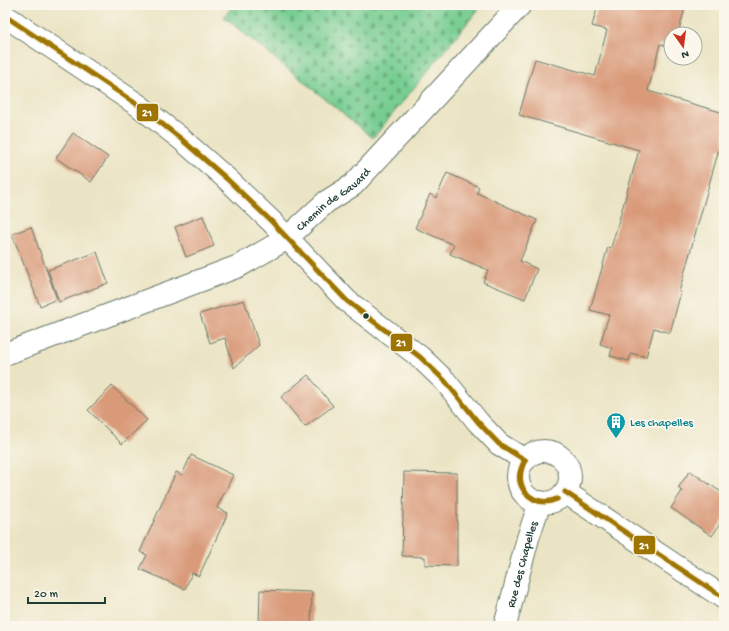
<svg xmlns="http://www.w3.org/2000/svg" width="729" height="631" font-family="'Gochi Hand',sans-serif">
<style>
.cemetery{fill:url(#cemetery-stones);stroke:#4b8563}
.building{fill:#d99a79}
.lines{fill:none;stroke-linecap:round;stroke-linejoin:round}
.minor-casing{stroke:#676;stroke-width:24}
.tertiary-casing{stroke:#676;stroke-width:24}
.minor{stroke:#fff;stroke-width:22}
.tertiary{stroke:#fff;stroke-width:22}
.bus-1-casing{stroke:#fbf7ec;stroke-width:8}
.bus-1{stroke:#9e7500;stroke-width:5}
.bus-dot{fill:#1f3d34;stroke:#fbf7ec;stroke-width:1.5}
.labels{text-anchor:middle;stroke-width:3.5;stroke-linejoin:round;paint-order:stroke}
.street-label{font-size:12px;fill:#1f3d34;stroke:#fbf7ec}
.culture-label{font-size:12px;fill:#0d838f;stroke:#fbf7ec;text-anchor:start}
.line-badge{stroke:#fbf7ec;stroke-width:1.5}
.badge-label{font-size:11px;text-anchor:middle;font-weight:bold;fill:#fff}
</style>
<defs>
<pattern id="cemetery-stones" width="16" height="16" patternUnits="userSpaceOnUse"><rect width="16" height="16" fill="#77cd92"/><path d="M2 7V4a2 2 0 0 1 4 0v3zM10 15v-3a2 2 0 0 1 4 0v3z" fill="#61a878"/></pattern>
</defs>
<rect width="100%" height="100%" fill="#fbf7ec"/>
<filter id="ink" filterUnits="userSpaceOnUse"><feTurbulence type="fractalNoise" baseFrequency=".025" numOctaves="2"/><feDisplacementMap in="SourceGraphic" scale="8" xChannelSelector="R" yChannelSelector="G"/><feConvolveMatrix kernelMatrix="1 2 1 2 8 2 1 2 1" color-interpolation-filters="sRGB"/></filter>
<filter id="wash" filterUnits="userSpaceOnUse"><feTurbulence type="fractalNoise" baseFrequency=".012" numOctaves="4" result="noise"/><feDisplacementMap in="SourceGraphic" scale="16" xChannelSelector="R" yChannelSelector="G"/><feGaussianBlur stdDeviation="0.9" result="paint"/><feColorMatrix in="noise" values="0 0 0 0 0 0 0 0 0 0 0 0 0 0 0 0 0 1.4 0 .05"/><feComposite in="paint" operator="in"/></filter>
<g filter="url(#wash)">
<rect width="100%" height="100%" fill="#ebe4c4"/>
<!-- cemetery -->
<path class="cemetery" d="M234,5h248l-109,133 -149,-121z"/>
<g id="blocks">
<!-- building -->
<g class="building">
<path d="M598,5h76l11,3 -7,26h-7v13l-11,-3 -12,47 76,22v37l-5,-1 -40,143h2l-11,41 -16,-5 -8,29 -15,-4 -2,8 -19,-5 2,-8 -12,-4 9,-29 -19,-5 18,-63 3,1 28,-98 -120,-35 16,-56 60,17 12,-46 -15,-4z"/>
<path d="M73,133l35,24 -17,25 -35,-24z"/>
<path d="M447,173l32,14 -2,6 60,27 -17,41 17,8 -12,30 -42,-17 5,-12 -38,-16 4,-9 -39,-17 15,-34 6,4z"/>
<path d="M203,216l11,30 -28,11 -11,-30z"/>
<path d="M31,227l26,72 -17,7 -28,-72z"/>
<path d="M97,252l11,31 -49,19 -11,-32z"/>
<path d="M244,300l15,45 -25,23 -9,-30 -15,5 -10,-29z"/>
<path d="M308,375l25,31 -28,21 -24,-30z"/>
<path d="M112,386l35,34 -25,24 -34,-34z"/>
<path d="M191,455l42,20 -16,33 11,5 -29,63 -7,-3 -7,16 -45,-20 7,-14 -7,-3 36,-80 6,3z"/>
<path d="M690,471l34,23v24l-12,18 -41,-28 11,-17 -4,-3z"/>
<path d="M404,472l53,1v93l-32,-1v-8l-23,-1z"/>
<path d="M260,590l52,2 -1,34h-52z"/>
</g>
</g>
</g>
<g filter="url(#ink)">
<use href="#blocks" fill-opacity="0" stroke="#676" stroke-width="1"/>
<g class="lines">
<defs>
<g id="minor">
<path id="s1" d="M5,354l234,-88 47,-27 40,-37 27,-17 167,-180"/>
<path id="s2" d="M505,626l23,-88 12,-36"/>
</g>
<g id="tertiary">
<path d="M5,16l133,89 42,33 47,41 45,43 75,79 73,56 25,24 33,41 21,22 26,16"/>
<circle cx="544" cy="477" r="26"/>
<path d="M565,492l159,106"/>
</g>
</defs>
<!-- minor casing -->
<use href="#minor" class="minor-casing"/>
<!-- tertiary casing -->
<use href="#tertiary" class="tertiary-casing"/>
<!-- minor -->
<use href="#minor" class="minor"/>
<!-- tertiary -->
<use href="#tertiary" class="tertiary"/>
<defs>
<g id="bus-1">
<path d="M5,16l133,89 42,33 47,41 45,43 75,79 73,56 25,24 33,41 21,22 26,16"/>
<path d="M525,492c9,10 19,12 32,7"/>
<path d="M525,492c9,10 19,13 32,7"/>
<path d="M525,492c-9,-11 -6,-21 0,-32"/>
<path d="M525,492c-7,-11 -5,-21 0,-32"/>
<path d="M565,492l159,106"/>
</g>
</defs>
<!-- bus-1 casing -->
<use href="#bus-1" class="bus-1-casing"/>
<!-- bus-1 -->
<use href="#bus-1" class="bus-1"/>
</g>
</g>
<!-- icons -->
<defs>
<symbol id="building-pin" viewBox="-11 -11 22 30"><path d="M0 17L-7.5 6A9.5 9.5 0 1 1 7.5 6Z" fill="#0f9aa8" stroke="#fbf7ec"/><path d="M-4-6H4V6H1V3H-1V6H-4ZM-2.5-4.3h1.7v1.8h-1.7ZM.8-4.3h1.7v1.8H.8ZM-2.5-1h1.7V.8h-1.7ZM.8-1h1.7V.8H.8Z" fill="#fff"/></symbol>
</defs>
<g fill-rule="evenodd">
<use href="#building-pin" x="605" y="411" width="22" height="30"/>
</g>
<!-- markers -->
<circle class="bus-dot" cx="366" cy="316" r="3.5"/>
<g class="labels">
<!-- street labels -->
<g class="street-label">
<text dy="4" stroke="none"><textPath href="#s1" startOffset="366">Chemin de Gavard</textPath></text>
<text dy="4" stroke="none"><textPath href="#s2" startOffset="64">Rue des Chapelles</textPath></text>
</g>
<!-- culture labels -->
<g class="culture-label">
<text x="630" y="426">Les chapelles</text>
</g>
</g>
<g class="line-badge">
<rect x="136" y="103" width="23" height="19" rx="4" fill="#9e7500"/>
<rect x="390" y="333" width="23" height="19" rx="4" fill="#9e7500"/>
<rect x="633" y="535" width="23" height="20" rx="4" fill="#9e7500"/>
</g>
<g class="badge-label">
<text x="147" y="116">21</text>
<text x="401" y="346">21</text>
<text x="644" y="549">21</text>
</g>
<!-- margin -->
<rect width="729" height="631" fill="none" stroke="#fbf7ec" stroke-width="20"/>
<!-- north arrow -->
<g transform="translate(683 46) rotate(166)"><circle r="19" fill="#fbf7ec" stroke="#a3ada2"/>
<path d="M0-3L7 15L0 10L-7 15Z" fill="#c8321e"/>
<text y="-6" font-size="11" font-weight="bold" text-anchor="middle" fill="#1f3d34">N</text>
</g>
<!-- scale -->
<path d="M28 597v6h77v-6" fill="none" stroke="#1f3d34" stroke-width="2"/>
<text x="34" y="597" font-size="12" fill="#1f3d34" stroke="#fbf7ec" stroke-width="3" paint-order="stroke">20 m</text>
</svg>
